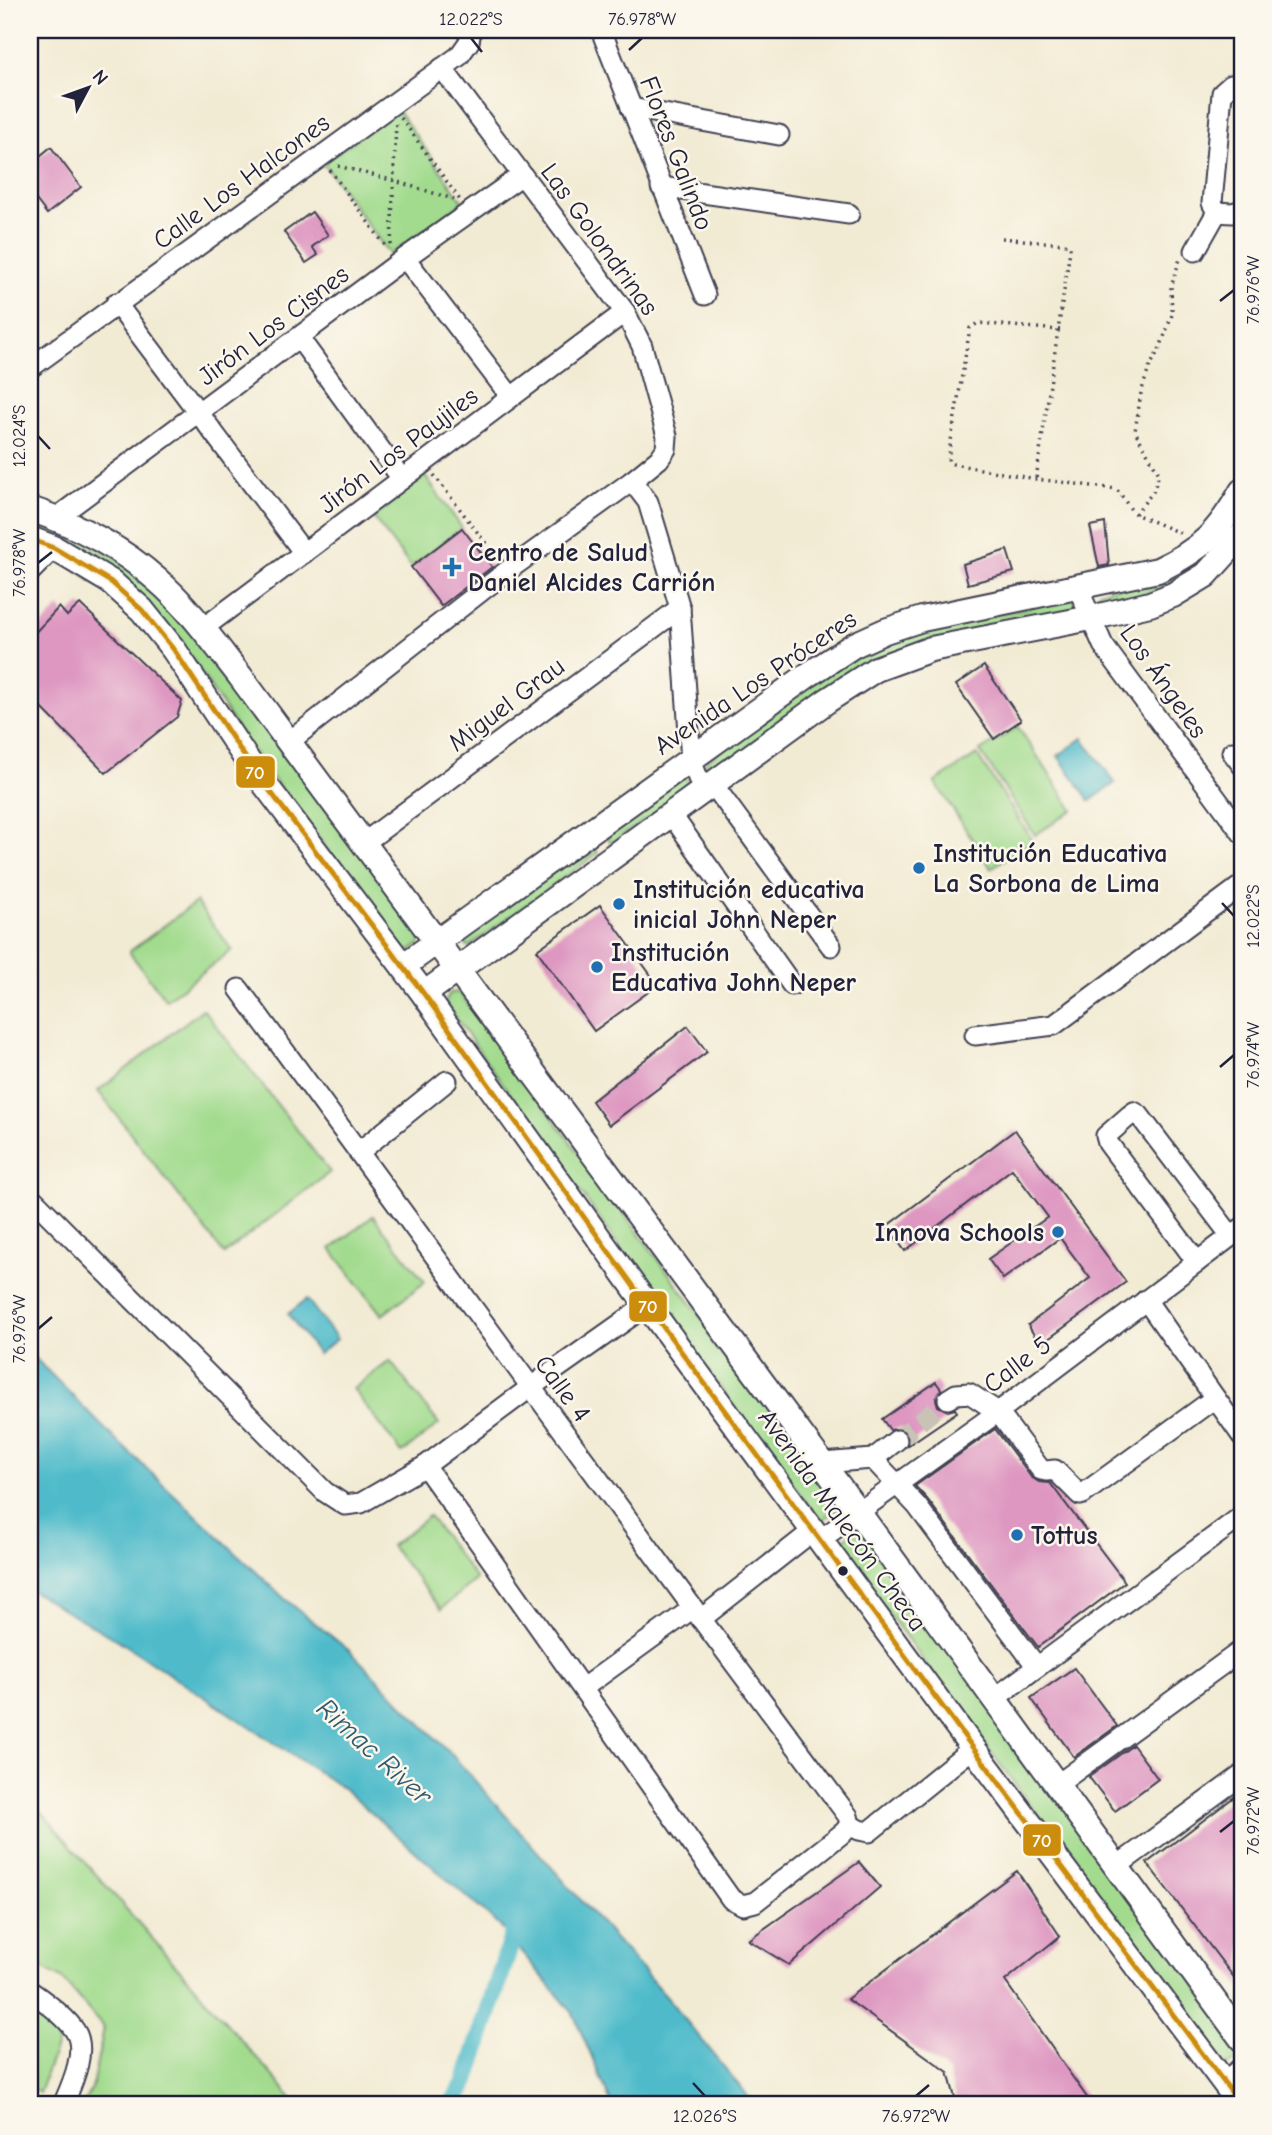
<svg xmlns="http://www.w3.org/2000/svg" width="1272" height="2135" font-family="'Comic Neue',sans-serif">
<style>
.green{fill:#a2db8e;stroke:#627e64;stroke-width:2}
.water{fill:#4fbbca;stroke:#386e82;stroke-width:2}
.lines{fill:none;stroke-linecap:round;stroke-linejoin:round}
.canal{stroke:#4fbbca;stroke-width:19}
.building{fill:#de97c1}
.minor-tunnel{stroke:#c8c3b5;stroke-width:19;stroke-dasharray:19 10;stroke-linecap:butt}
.minor-casing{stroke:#414052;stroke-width:23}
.major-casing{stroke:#414052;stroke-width:28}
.path{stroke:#414052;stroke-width:3.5;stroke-dasharray:2 5;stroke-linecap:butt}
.minor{stroke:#fff;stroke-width:19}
.major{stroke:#fff;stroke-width:24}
.bus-1-casing{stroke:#fbf7ec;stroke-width:10}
.bus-1{stroke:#cc8c0c;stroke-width:5}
.ticks{fill:none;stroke:#22223b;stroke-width:2.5}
.poi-dot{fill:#1f6fb2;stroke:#fbf7ec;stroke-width:2.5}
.bus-dot{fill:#22223b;stroke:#fbf7ec;stroke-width:2.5}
.labels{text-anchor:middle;stroke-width:5;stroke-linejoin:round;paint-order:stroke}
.street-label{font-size:26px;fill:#22223b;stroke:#fbf7ec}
.poi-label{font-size:26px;font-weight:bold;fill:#22223b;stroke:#fbf7ec;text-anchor:start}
.water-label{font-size:28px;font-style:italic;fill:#32586d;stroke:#fbf7ec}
.line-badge{stroke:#fbf7ec;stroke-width:2.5}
.badge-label{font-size:19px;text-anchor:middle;font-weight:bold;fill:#fff}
.neatline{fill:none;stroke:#22223b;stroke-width:2.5}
.ticks-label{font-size:18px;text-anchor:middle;fill:#22223b}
</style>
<rect width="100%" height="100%" fill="#fbf7ec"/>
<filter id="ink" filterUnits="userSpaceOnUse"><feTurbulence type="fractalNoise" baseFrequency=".0143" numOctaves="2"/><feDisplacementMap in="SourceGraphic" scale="14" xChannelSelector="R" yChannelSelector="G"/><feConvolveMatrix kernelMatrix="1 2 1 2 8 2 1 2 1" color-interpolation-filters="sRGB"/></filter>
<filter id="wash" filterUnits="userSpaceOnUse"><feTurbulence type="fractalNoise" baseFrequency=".00686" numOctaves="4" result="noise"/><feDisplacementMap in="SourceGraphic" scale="28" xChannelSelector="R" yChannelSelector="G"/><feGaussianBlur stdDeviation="1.57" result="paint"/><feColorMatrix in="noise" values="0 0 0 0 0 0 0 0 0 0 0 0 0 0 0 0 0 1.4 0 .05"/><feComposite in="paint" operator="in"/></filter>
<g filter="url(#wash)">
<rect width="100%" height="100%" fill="#f2ebd4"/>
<!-- green -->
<g class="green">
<path d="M397,109l66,93 -73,53 -67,-92z"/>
<path d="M425,476l37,52 -51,39 -38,-50z"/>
<path d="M1242,500v28l-45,47 -96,34 -7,-12 5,-5 43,-12z"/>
<path d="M30,514l84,42 72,65 237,314 -4,10 -13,8 -155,-204 -58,-88 -163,-129z"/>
<path d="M1073,597l5,12 -145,33 -223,131 -6,-7 2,-5 121,-88 55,-33z"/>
<path d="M1018,727l55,83 -38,25 -55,-84z"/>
<path d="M977,755l56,86 -42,27 -56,-86z"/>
<path d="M682,776l4,2 7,9 -82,56 -6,-9z"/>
<path d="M587,845h6l5,8 -130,94 -7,-9z"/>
<path d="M196,902l36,48 -66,50 -37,-48z"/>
<path d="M459,992l383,514 -21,15 -80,-105 -296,-413 5,-10z"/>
<path d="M203,1009l127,163 -106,82 -126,-163z"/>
<path d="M373,1216l52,66 -43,33 -51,-66z"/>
<path d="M390,1361l49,63 -37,29 -49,-64z"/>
<path d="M429,1516l47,63 -35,30 -50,-63z"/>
<path d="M860,1527l285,386 97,138 -4,9 -11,6 -10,-2 -94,-134 -286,-386z"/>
<path d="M30,1799l268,306h-216l10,-17 12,-60 -40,-47 -34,-21z"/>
<path d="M30,2003l32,27 -23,63 -9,-6z"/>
</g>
<!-- water -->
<g class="water">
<path d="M1083,738l32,45 -25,18 -32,-45z"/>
<path d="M307,1299l30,40 -19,15 -30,-40z"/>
<path d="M30,1353l81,82 174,164 66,53 102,104 217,245 85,104h-143l-39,-92 -74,-88 -155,-136 -220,-145 -94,-54z"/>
</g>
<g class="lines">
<!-- canal -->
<path class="canal" d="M452,2105l14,-23 53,-166"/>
</g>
<g id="blocks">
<!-- building -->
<g class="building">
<path d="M51,147l30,40 -34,27 -17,-22v-28z"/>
<path d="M312,212l16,23 -16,12 6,8 -12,8 -22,-31z"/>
<path d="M1105,523l4,42 -10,2 -9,-41z"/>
<path d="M462,528l30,39 -51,39 -30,-39z"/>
<path d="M1007,550l7,22 -46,12 -5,-20z"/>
<path d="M80,604l102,97 -5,16 -71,56 -76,-77v-58l29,-31 8,9z"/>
<path d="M984,666l37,54 -27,19 -38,-54z"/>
<path d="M600,905l58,80 -64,46 -57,-81z"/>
<path d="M688,1026l19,26 -98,73 -17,-24z"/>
<path d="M1015,1130l111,152 -86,63 -12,-20 62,-47 -30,-40 -57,41 -15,-20 60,-42 -36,-48 -107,82 -18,-25z"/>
<path d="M936,1382l5,7 -5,10 2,7 10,5 7,-2 2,3 -50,34 2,-7 -3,-7 -5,-4 -11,2 -8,-11z"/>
<path d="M995,1429l36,48 8,5 11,1 75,99 -87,65 -111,-148 -12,-13z"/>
<path d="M1074,1668l43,58 -43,31 -43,-59z"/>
<path d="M1133,1745l25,34 -43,32 -26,-34z"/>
<path d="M1242,1791v197l-95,-125z"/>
<path d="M859,1862l21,25 -91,78 -41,-25z"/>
<path d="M1017,1871l43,65 -55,45 83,118 -9,6h-122l-9,-33 -101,-73z"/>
</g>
</g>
</g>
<g filter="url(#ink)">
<use href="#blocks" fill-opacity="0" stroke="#414052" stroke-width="2"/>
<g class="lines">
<!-- minor-tunnel -->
<path class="minor-tunnel" d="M897,1440l51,-41"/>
<defs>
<g id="minor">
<path d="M601,30l104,265"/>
<path d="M631,108l148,27"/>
<path d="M661,187l188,27"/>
<path d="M1217,212l-5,-9 10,-110 9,-8 11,-2"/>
<path d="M1195,251l22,-39 15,1 10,-3"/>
<path d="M405,258l106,139"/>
<path d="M116,303l188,250"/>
<path d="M299,338l103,141"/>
<path d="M30,368l429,-312 10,-14 2,-12"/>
<path d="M632,481l16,21 32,106 11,152 12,31"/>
<path d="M56,518l349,-260 117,-83"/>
<path d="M30,572l24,-24"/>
<path d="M1078,588l25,57 139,188"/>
<path d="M202,629l423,-317"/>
<path d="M290,741l217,-170 125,-90 27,-22 7,-10 1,-13 -25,-90 -17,-34 -183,-244"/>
<path d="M1232,752l10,13"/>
<path d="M712,783l119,163"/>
<path d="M671,814l121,171"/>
<path d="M365,842l315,-234"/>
<path d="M239,989l454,619 155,208 2,9 -6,7 -89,70 -12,3 -12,-6 -306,-433"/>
<path d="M975,1035l79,-10 188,-140"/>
<path d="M359,1152l88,-71"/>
<path d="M30,1196l295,296 20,13 16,-2 64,-37 106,-79 116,-82"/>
<path d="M1197,1262l-89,-119 -2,-7 24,-21 4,-3 5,3 92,121"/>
<path d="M1146,1300l96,136"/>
<path d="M948,1399l8,-5 13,-1 29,19 43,58 5,1 9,-1 25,25 3,-1 132,-96"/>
<path d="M873,1459l44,47 120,161"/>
<path d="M822,1463l51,-4 24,-19"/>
<path d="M821,1539l177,-127 244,-184"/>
<path d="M701,1619l113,-89"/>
<path d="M583,1688l110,-80"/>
<path d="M995,1698l247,-182"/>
<path d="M1058,1784l184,-134"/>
<path d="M850,1825l9,5 10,2 104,-84"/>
<path d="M1117,1866l125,-91"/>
<path d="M30,1991c13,9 37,27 45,40 13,20 -4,55 -12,74"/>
<path d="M1224,2082l18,-15"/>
</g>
<g id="major">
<path d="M30,509c45,15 90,38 126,70 32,27 58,64 84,97l618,836 384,527"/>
<path d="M30,539l24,9 57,34 31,28 32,40 77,116 173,228 223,311 326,443 268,357"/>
<path d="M403,966l405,-291 46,-30 31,-14 37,-12 236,-49c44,-21 60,-37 84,-79"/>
<path d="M424,994l404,-294 48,-31 55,-20 160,-31 59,-14 23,-9 33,-20 36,-40"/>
</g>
</defs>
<!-- minor casing -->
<use href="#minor" class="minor-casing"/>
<!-- major casing -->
<use href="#major" class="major-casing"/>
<!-- path -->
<g class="path">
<path d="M401,118l59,82"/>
<path d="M338,166l57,15 61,19"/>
<path d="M330,170l57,78"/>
<path d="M1002,238l63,6 5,2v4l-34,229"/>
<path d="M391,245l5,-122"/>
<path d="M1060,330l-82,-7 -8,5 -22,130 1,4 4,2 83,15 80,10c7,7 11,17 19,25"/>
<path d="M434,475l63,83"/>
<path d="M1180,533l-45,-19 18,-22 6,-18 -24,-43 6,-38 8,-25 11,-20 12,-33 -1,-28 9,-28"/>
</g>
<!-- minor -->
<use href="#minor" class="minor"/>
<!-- major -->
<use href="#major" class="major"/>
<defs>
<path id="bus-1" d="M30,539l24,9 57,34 31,28 32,40 77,116 173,228 223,311 326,443 268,357"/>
</defs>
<!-- bus-1 casing -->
<use href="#bus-1" class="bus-1-casing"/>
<!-- bus-1 -->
<use href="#bus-1" class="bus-1"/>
</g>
</g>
<!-- ticks -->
<path class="ticks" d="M471,38l11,14M629,50l13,-12M1220,301l14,-11M38,436l12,13M38,563l14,-11M1222,903l12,13M1220,1067l14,-12M38,1329l14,-12M1220,1832l14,-11M693,2083l12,13M916,2096l13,-11"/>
<!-- markers -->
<g class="poi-dot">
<path d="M448.5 556.5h7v7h7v7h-7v7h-7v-7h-7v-7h7z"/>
<circle cx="919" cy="868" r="7"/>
<circle cx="619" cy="904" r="7"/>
<circle cx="597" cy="967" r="7"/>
<circle cx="1058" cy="1232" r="7"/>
<circle cx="1017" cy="1535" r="7"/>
</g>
<circle class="bus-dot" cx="843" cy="1571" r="6"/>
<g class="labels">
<!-- street labels -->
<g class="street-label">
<text transform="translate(677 153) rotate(69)" y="9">Flores Galindo</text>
<text transform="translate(241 181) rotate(-36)" y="9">Calle Los Halcones</text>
<text transform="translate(600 239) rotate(54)" y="9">Las Golondrinas</text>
<text transform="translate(273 325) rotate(-37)" y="9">Jirón Los Cisnes</text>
<text transform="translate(398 450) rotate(-37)" y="9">Jirón Los Paujiles</text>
<text transform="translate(1164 681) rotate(55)" y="9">Los Ángeles</text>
<text transform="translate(755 682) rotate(-34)" y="9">Avenida Los Próceres</text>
<text transform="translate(506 704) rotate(-37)" y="9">Miguel Grau</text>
<text transform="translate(1017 1364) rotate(-37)" y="9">Calle 5</text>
<text transform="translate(563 1388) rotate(54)" y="9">Calle 4</text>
<text transform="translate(843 1520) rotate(54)" y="9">Avenida Malecón Checa</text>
</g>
<!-- poi labels -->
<g class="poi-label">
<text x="468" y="561">Centro de Salud<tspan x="468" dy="30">Daniel Alcides Carrión</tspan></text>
<text x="933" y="862">Institución Educativa<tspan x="933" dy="30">La Sorbona de Lima</tspan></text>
<text x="633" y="898">Institución educativa<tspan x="633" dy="30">inicial John Neper</tspan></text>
<text x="611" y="961">Institución<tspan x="611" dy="30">Educativa John Neper</tspan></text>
<text x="1044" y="1241" text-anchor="end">Innova Schools</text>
<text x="1031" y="1544">Tottus</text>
</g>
<!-- water labels -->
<g class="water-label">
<text transform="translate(375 1751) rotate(42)" y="10">Rimac River</text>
</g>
</g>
<g class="line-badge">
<rect x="235" y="755" width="41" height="34" rx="7" fill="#cc8c0c"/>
<rect x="628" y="1290" width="40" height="33" rx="7" fill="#cc8c0c"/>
<rect x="1022" y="1823" width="40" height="34" rx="7" fill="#cc8c0c"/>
</g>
<g class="badge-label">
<text x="255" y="779">70</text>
<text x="648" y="1313">70</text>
<text x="1042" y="1847">70</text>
</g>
<!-- margin -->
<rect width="1272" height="2135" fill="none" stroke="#fbf7ec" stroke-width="77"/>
<!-- north arrow -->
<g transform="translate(88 88) rotate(49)" stroke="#fbf7ec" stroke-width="5" paint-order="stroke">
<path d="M0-5L12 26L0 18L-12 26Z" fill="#22223b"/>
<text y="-10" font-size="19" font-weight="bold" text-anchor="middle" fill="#22223b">N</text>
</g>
<rect x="38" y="38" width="1196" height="2058" class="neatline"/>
<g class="ticks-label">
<text x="471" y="25">12.022°S</text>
<text x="642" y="25">76.978°W</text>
<text transform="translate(1253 290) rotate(-90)" y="6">76.976°W</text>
<text transform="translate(19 436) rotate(-90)" y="6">12.024°S</text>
<text transform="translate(19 563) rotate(-90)" y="6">76.978°W</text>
<text transform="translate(1253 916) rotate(-90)" y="6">12.022°S</text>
<text transform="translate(1253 1055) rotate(-90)" y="6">76.974°W</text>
<text transform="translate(19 1329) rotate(-90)" y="6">76.976°W</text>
<text transform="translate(1253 1821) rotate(-90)" y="6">76.972°W</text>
<text x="705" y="2122">12.026°S</text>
<text x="916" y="2122">76.972°W</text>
</g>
</svg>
